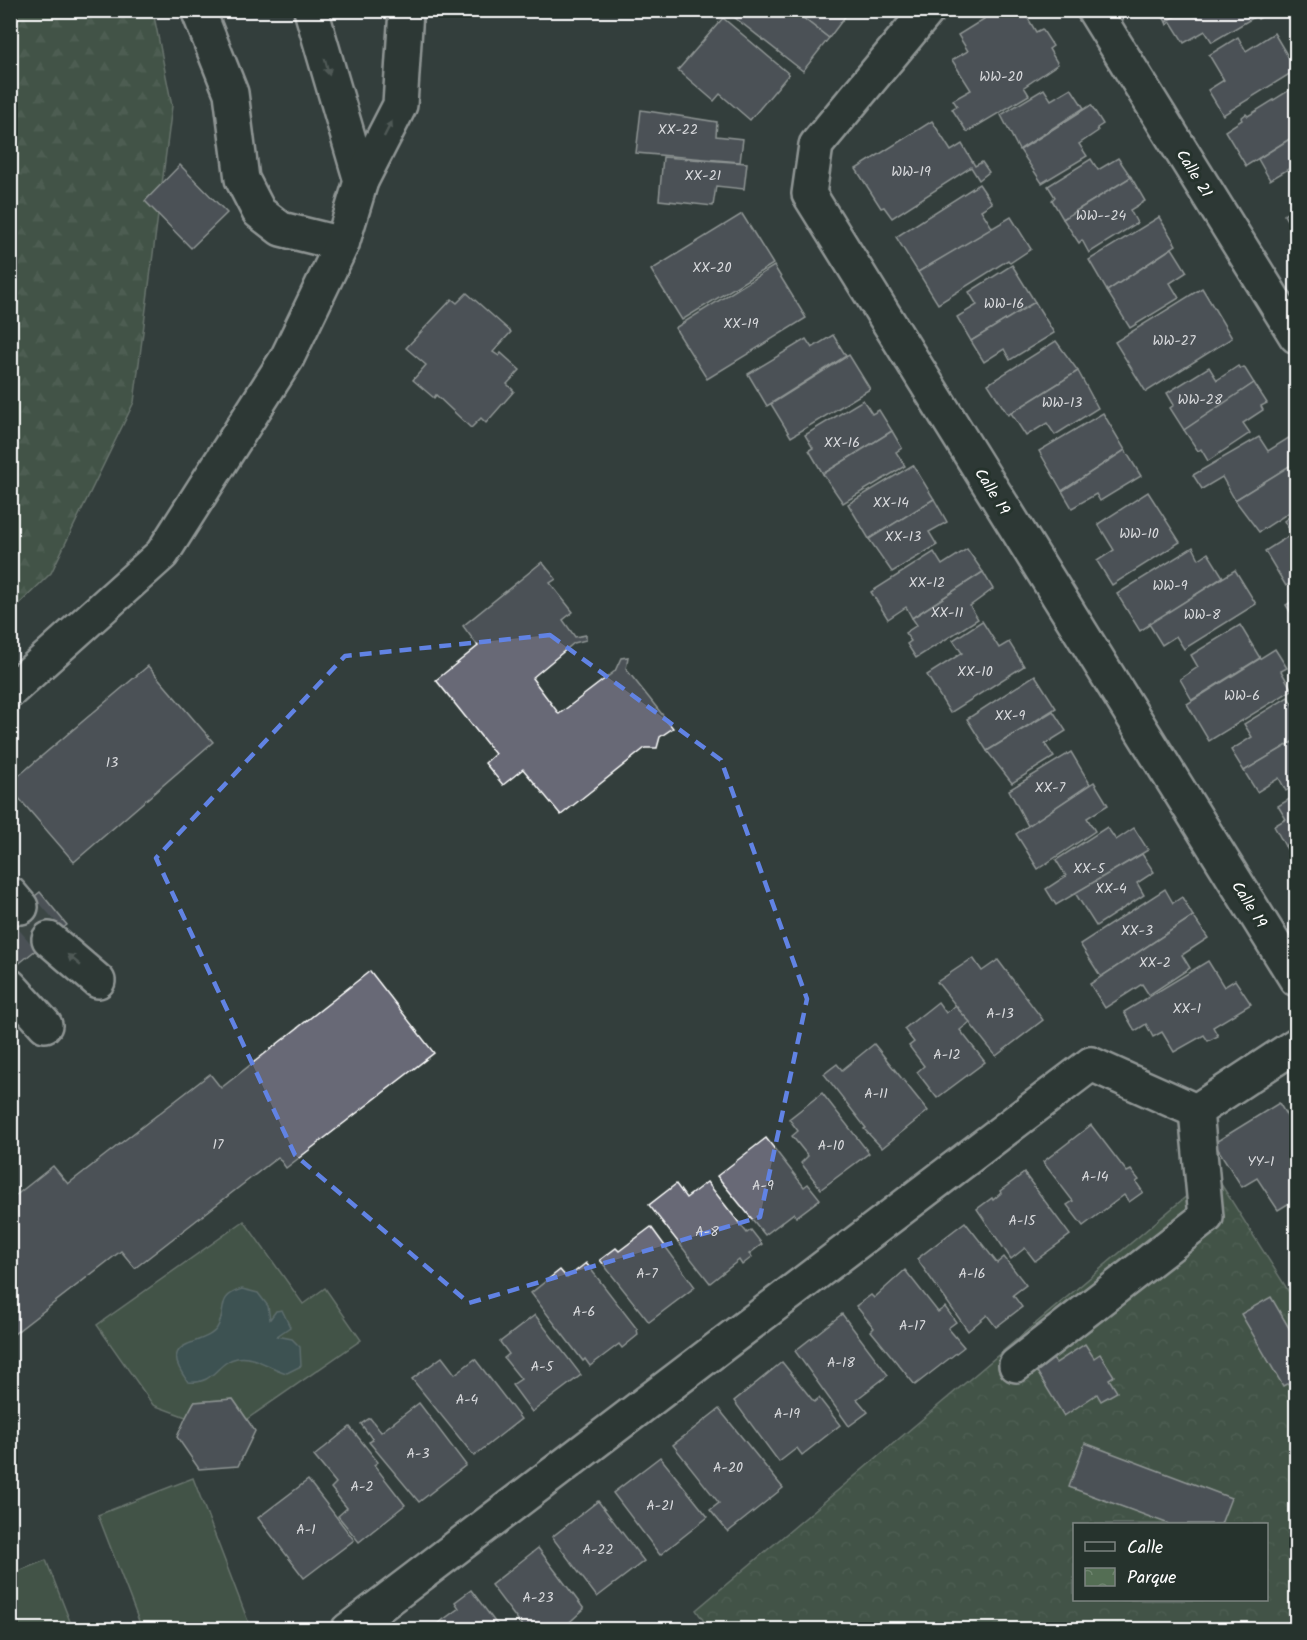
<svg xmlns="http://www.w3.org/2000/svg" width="1307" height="1640" font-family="Kalam,sans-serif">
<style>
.grass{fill:#546e54;stroke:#aab6aa;stroke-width:1.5}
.forest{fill:url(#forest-firs);stroke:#aab6aa;stroke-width:1.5}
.park{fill:url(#park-crowns);stroke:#aab6aa;stroke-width:1.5;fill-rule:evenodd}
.water{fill:#486b6d;stroke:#91a6a7;stroke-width:1.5}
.building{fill:#676976;stroke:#fff;stroke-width:1.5}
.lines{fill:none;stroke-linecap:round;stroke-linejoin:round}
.minor-tunnel{stroke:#475150;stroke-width:33;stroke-dasharray:33 16;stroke-linecap:butt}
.minor-casing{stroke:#fff;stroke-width:38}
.minor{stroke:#26332d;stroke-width:33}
.oneway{fill:#727a76}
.marked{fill:none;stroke:#6183e4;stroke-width:4.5;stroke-dasharray:12 8;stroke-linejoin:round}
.labels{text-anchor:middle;stroke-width:6;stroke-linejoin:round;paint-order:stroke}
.number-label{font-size:14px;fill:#d9dadd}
.street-label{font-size:16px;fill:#fff;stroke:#26332d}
</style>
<defs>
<pattern id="forest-firs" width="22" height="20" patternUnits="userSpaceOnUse" patternTransform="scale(1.5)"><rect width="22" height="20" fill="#546e54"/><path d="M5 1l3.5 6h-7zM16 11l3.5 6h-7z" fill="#6e846e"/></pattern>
<pattern id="park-crowns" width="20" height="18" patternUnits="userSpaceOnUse" patternTransform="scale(1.5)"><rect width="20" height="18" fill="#546e54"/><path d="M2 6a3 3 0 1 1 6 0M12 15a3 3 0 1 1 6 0" fill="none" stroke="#6e846e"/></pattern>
</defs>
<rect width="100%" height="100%" fill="#333e3c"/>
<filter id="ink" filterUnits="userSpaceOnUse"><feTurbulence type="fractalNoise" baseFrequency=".0167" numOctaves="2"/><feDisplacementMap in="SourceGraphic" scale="12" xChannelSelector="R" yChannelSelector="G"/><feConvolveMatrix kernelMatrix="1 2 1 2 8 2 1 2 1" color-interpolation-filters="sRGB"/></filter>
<g filter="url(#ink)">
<!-- grass -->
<g class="grass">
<path d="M244,1221l59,83 22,-16 36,52 -114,79 -14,-20 -39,3 -8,15 -33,-12 -56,-80z"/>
<path d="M193,1478l58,151h-109l-44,-114z"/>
<path d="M46,1560l27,69h-62v-55z"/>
</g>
<!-- forest -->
<path class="forest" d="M11,11h142l19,95 -38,296 -83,171 -40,39z"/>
<!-- park -->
<path class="park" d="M1214,1173l82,130v326l-586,1 -14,-20zM1074,1524h192v76h-192z"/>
<!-- water -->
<path class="water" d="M242,1289l16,4 10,13 2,13 6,-8 6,-1 8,17 -13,9 15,3 8,8 1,19 -14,7c-17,-4 -31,-18 -50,-15 -21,4 -22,27 -49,24 -34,-45 16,-34 29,-54 11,-18 -2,-31 25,-39z"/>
<!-- building -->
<g class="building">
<path d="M725,10h68l36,28 -26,33z"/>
<path d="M793,10h57l-21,28z"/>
<path d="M979,10h44l13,22 6,-3 11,17 -4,3 9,15 -34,23 5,8 -62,37 -15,-23 5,-3 -4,-6 18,-10 -19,-30 16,-9 -10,-16 26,-16z"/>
<path d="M1159,10h26l-19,12z"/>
<path d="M1185,10h88l-15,9 -2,-3 -44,26 -7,-11 -21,12 -13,-21 -4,3 -1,-3z"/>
<path d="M723,18l66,56 -39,46 -30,-26 -6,7 -36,-31z"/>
<path d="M1274,33l22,37 -73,45 -15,-25 16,-10 -15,-25 29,-18 8,14z"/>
<path d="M1296,86v49l-50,31 -21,-35 17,-11 -1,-2 5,-4 2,2z"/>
<path d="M1071,88l13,20 -65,42 -18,-35 43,-26 7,11z"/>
<path d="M1091,105l12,19 -6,4 1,3 -19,13 8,12 -45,27 -22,-33z"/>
<path d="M641,110l76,12 -1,14 27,3 -3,23 -104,-9z"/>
<path d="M932,121l19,30 11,-7 13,22 7,-4 7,10 -10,8 -8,-13 -79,51 -8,-11 -3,1 -25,-39z"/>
<path d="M1296,135v44l-6,-11 -20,12 -12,-21z"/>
<path d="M663,157l84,6 -3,26 -28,-3 -3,20 -54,-6z"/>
<path d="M1118,158l13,19 -68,42 -11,-19 3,-3 -7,-11 43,-27 7,11z"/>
<path d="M180,165l47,48 -36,35 -46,-47z"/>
<path d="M1131,177l14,24 -15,9 7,13 -48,30 -7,-13 -3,3 -16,-24z"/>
<path d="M979,184l13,19 -11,7 12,19 -75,43 -22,-35z"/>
<path d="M1296,207v28l-12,-20z"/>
<path d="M742,214l31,50 -91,56 -31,-50z"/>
<path d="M1011,217l20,32 -21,14 -2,-3 -70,44 -20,-32z"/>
<path d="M1159,217l17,28 -69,46 -18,-31z"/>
<path d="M1172,248l15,24 -17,11 9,15 -49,30 -23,-37z"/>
<path d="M1012,265l23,37 -64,39 -14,-24 20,-12 -8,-13z"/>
<path d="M774,266l32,52 -99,61 -32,-51z"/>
<path d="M1202,288l30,50 -86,54 -31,-50z"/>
<path d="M467,293l44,39 -18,20 6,4 2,-3 19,17 -13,14 7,7 -28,32 -5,-5 -10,10 -35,-33 -2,3 -21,-18 13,-15 -20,-17 46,-49 5,4z"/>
<path d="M1035,302l19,31 -44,27 -6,-11 -20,13 -13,-21z"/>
<path d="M833,335l13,21 -79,50 -19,-32 58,-35 6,9z"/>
<path d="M1056,341l22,30 -70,44 -20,-31z"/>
<path d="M849,355l21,34 -79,48 -20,-33z"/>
<path d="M1238,366l2,3 4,-2 10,16 -70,47 -14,-22 4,-3 -7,-12 42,-26 8,13z"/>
<path d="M1078,371l20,37 -43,27 -8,-12 -21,13 -15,-23z"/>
<path d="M1254,383l13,20 -6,3 2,4 -20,13 7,10 -42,28 -7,-12 -3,2 -14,-21z"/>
<path d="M863,400l9,14 7,-4 13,21 -69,43 -14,-24 4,-2 -8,-13z"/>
<path d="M1103,413l22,37 -63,41 -23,-40z"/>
<path d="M892,431l10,17 -6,4 9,14 -62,37 -20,-29z"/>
<path d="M1295,434l1,28 -61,38 -13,-23 -20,12 -9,-14 66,-38 9,14z"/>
<path d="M1125,450l16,26 -41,25 -4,-7 -24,14 -10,-17z"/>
<path d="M1296,462v46l-37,24 -24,-32z"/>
<path d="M913,465l21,34 -65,40 -21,-35z"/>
<path d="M1148,492l32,50 -68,43 -15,-24 17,-11 -16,-26z"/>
<path d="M934,499l13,23 -18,10 8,13 -45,27 -23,-33z"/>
<path d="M1296,512v68l-10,6 -21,-35 27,-17 -8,-13z"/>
<path d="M1193,547l6,12 9,-6 15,24 -83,54 -23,-37z"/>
<path d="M967,549l16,23 -71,46 -6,-11 -18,12 -17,-27 63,-40 8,13z"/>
<path d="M542,562l14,17 -6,4 23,29 -10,8 12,17 11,-2v5l-12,3 -42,35 27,36 56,-43 6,-13 7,-1 -2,12 47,59 -13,9 -3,11h-12l-84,67 -38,-46 -20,16 -18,-22 10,-9 -59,-74 42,-34 -15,-20z"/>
<path d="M1235,570l21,34 -72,45 -8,-13 -14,9 -13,-21z"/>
<path d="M983,572l10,17 -23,17 8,13 -62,39 -9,-14 4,-3 -6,-8 12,-8 -5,-7z"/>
<path d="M1296,599v22l-10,-16z"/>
<path d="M982,621l17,27 10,-6 15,24 -74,47 -23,-38 35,-22 -9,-13z"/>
<path d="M1240,625l20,33 -68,42 -12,-21 18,-12 -7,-12z"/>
<path d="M1275,649l12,19 -6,3 11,19 -83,51 -22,-37z"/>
<path d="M148,666l65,76 -139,120 -64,-74v-5z"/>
<path d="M1035,675l21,33 -69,43 -20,-32z"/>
<path d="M1288,697l8,14v29l-52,31 -13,-21 21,-13 -8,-13z"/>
<path d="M1053,711l13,20 -21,13 9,13 -42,26 -25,-32z"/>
<path d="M1296,740v44l-10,7 -7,-13 -22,14 -13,-21z"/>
<path d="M1071,752l19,32 -62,42 -19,-36z"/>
<path d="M1094,782l14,23 -21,13 8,13 -57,38 -22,-35z"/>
<path d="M1296,795v44l-11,7 -11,-20 12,-7 -8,-13z"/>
<path d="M1107,827l9,13 18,-12 14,22 -92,55 -10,-16 20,-13 -10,-16z"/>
<path d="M1296,839v25l-11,-18z"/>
<path d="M1142,854l12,18 -17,11 7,12 -48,31 -21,-33z"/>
<path d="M1165,889l8,14 9,-6 11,19 -92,61 -21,-33z"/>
<path d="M40,892l27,33 -55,44 -2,-53z"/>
<path d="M1193,916l15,22 -26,17 8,13 -41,27 -7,-11 -37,24 -15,-24z"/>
<path d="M973,958l9,13 16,-11 45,60 -47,36 -59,-74z"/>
<path d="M1208,961l16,26 11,-7 16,24 -38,23 5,9 -10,5 -4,-6 -30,17 -12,-20 -9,5 -7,-13 -11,7 -11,-19z"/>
<path d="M370,971l64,82 -148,115 -8,-11 -143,111 -14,-17 -111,86v-137l43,-34 15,18 142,-110 11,14z"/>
<path d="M938,1002l8,11 9,-7 15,16 -10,8 25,32 -48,36 -20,-26 7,-6 -15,-20 5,-4 -10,-13z"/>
<path d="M874,1044l54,67 -46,37 -18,-19 2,-1 -42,-54 13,-10 5,6z"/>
<path d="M822,1093l47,60 -48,36 -20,-26 7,-7 -16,-20 6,-5 -9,-12z"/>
<path d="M1279,1103l17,28v68l-18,11 -21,-32 -15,9 -28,-44z"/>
<path d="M1296,1105v15l-6,-11z"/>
<path d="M1091,1125l36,47 4,-2 8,10 -3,2 7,10 -14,10 -5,-7 -41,31 -16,-21 6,-4 -30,-39z"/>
<path d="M766,1138l38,49 4,-3 12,15 -24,18 -2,-4 -29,22 -48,-59z"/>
<path d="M1024,1173l46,62 -35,26 -10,-13 -14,11 -34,-50 15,-11 1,2 8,-7 -1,-2z"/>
<path d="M707,1182l40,51 4,-3 11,14 -13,10 3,3 -10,8 -3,-5 -29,23 -61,-78 27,-21 10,14z"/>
<path d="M965,1222l32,41 7,-6 22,28 -13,10 9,12 -26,20 -9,-12 -19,16 -51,-72z"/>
<path d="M651,1227l44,60 -46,35 -49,-62 16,-12 3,3z"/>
<path d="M586,1263l51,66 1,6 -16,13 -3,-4 -29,22 -5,-7 -2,2 -52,-68 29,-23 7,8z"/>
<path d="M905,1270l33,42 7,-5 11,15 -8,6 16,19 -49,38 -44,-54 3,-3 -18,-22 15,-11 3,3z"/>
<path d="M1271,1297l25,43v39l-13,7 -42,-72z"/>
<path d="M842,1314l46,61 -31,24 11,13 -19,14 -54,-75z"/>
<path d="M535,1315l46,60 -49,37 -20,-27 9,-6 -17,-21 5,-4 -9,-12z"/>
<path d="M1085,1344l9,14 6,-4 14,22 -5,3 8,13 -16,9 -4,-7 -33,22 -28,-46 17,-11 3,4z"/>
<path d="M442,1357l13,17 20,-15 46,60 -47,37 -62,-77z"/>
<path d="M782,1362l32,40 5,-4 21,27 -38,30 -5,-7 -18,14 -45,-61z"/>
<path d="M233,1399l22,32 -17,35 -39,3 -22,-32 9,-20 8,-15z"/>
<path d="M419,1403l47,62 -47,37 -50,-60 4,-2 -12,-16 9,-6 11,14z"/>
<path d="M719,1409l64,79 -55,44 -18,-22 9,-7 -46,-58z"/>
<path d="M350,1427l28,35 -4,3 31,40 -46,37 -21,-26 9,-8 -16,-20 5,-5 -22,-27z"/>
<path d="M1085,1443l146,55 -10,26h-52l-100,-37z"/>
<path d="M660,1457l48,60 -48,38 -47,-62z"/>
<path d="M308,1480l46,60 -50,38 -46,-60z"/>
<path d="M598,1501l46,60 -47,36 -45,-60z"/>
<path d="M538,1548l46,61 -23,21h-36l-34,-45z"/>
<path d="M471,1590l30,40h-72l30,-22 -4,-6z"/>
</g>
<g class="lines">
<!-- minor-tunnel -->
<path class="minor-tunnel" d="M21,907l28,32"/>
<defs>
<g id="minor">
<path d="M198,10l33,83 11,86 17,33 22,17 61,15"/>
<path d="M311,10l50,171"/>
<path d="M928,10l-112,135 -7,49 487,785"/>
<path d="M1094,10l202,326"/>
<path d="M10,691l152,-137 125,-196 55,-114 19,-63 39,-76 6,-95"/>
<path d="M10,894l11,13"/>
<path d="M49,939l49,42"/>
<path d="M10,986l35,39"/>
<path d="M1016,1365l190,-148 -10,-106"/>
<path d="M348,1630l743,-566 105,47 100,-66"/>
</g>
</defs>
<!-- minor casing -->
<use href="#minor" class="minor-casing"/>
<!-- minor -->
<use href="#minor" class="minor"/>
</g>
<!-- one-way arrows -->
<defs><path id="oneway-solid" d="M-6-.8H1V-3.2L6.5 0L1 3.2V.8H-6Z" transform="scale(1.5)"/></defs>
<g class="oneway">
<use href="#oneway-solid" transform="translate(327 67) rotate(75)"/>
<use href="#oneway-solid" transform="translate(388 129) rotate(-63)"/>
<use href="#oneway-solid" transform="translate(74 960) rotate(-140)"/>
</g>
</g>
<!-- marked area -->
<path d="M0 0H1307V1640H0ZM550,635l171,125 86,239 -47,218 -291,86 -174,-148 -139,-297 189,-202z" fill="#333e3c" fill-opacity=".55" fill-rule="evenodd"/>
<path class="marked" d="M550,635l171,125 86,239 -47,218 -291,86 -174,-148 -139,-297 189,-202z"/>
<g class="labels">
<!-- number labels -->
<g class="number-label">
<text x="1001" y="81">WW-20</text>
<text x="678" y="134">XX-22</text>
<text x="911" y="176">WW-19</text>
<text x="703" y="180">XX-21</text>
<text x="1101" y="220">WW--24</text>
<text x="712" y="272">XX-20</text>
<text x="1004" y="308">WW-16</text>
<text x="741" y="328">XX-19</text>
<text x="1174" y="345">WW-27</text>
<text x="1200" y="404">WW-28</text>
<text x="1062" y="407">WW-13</text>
<text x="842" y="447">XX-16</text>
<text x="891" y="507">XX-14</text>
<text x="1139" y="538">WW-10</text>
<text x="903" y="541">XX-13</text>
<text x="927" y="587">XX-12</text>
<text x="1170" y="590">WW-9</text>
<text x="947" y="617">XX-11</text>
<text x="1202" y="619">WW-8</text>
<text x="975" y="676">XX-10</text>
<text x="1242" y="700">WW-6</text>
<text x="1010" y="720">XX-9</text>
<text x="112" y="767">13</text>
<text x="1050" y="792">XX-7</text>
<text x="1089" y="873">XX-5</text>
<text x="1111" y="893">XX-4</text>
<text x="1137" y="935">XX-3</text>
<text x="1155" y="967">XX-2</text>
<text x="1187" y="1013">XX-1</text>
<text x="1000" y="1018">A-13</text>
<text x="947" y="1059">A-12</text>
<text x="876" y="1098">A-11</text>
<text x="218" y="1149">17</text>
<text x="831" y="1150">A-10</text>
<text x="1261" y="1166">YY-1</text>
<text x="1095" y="1181">A-14</text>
<text x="763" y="1190">A-9</text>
<text x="1022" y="1225">A-15</text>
<text x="707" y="1236">A-8</text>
<text x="647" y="1278">A-7</text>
<text x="972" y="1278">A-16</text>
<text x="584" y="1316">A-6</text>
<text x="912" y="1330">A-17</text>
<text x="841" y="1367">A-18</text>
<text x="542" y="1371">A-5</text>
<text x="467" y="1404">A-4</text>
<text x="787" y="1418">A-19</text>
<text x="418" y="1458">A-3</text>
<text x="728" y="1472">A-20</text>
<text x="362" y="1491">A-2</text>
<text x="660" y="1510">A-21</text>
<text x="306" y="1534">A-1</text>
<text x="598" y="1554">A-22</text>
<text x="538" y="1602">A-23</text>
</g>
<!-- street labels -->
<g class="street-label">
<text transform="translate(1195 173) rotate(58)" y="6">Calle 21</text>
<text transform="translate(993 491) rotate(58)" y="6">Calle 19</text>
<text transform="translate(1250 904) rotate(58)" y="6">Calle 19</text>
</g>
</g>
<!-- margin -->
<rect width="1307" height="1640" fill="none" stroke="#26332d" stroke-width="36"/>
<rect x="18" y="18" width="1271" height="1604" fill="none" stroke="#fff" stroke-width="2" filter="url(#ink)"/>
<!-- legend -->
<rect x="1073" y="1523" width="195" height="78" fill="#26332d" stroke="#7d8581" stroke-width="1.5"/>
<rect x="1085" y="1542" width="30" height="9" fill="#26332d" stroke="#7d8581" stroke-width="1.5"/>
<text x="1127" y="1553" font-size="18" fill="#ffffff">Calle</text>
<rect x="1085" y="1568" width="30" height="18" fill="url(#park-crowns)" stroke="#7d8581" stroke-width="1.5"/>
<text x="1127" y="1583" font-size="18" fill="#ffffff">Parque</text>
</svg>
